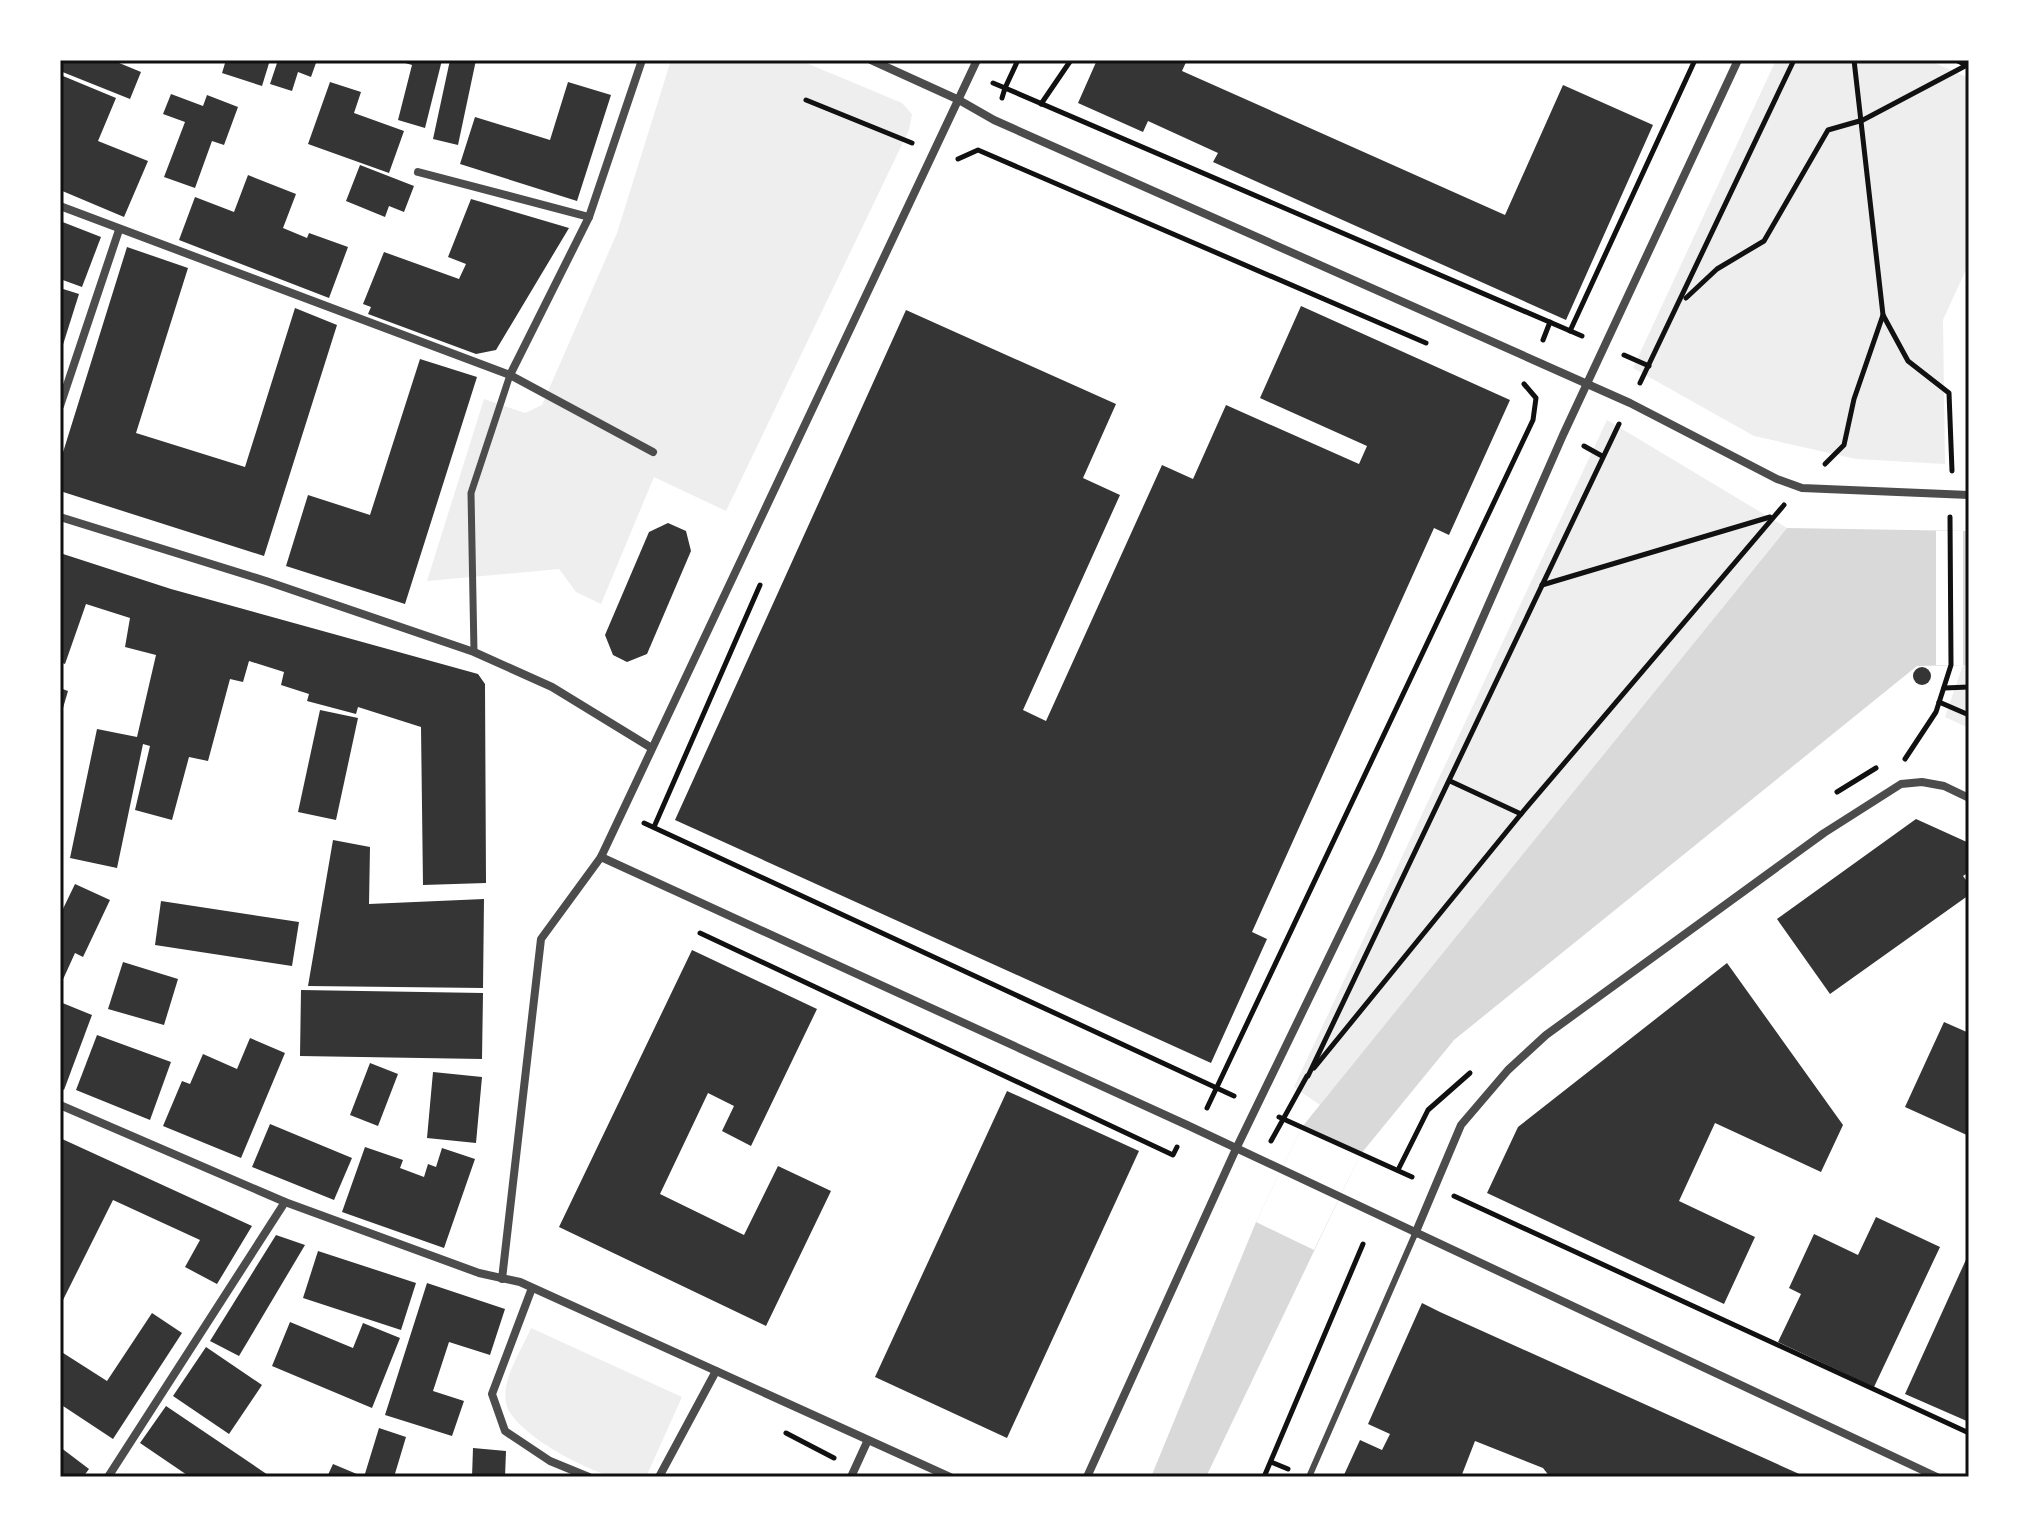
<svg xmlns="http://www.w3.org/2000/svg" width="2029" height="1537" font-family="'Fira Sans',sans-serif">
<style>
.green{fill:#eee}
.water{fill:#d9d9d9}
.pier{fill:#fff}
.building{fill:#353535}
.lines{fill:none;stroke-linecap:round;stroke-linejoin:round}
.path{stroke:#111;stroke-width:5}
.service{stroke:#4c4c4c;stroke-width:6}
.pedestrian{stroke:#4c4c4c;stroke-width:7}
.minor{stroke:#4c4c4c;stroke-width:8}
.neatline{fill:none;stroke:#111;stroke-width:3}
</style>
<rect width="100%" height="100%" fill="#fff"/>
<!-- green -->
<g class="green">
<path d="M671,60h128l103,43 10,11 -3,16 -183,381 -72,-34 -53,127 -25,-12 -17,-23 -132,12 57,-182 41,14 17,-8 75,-172z"/>
<path d="M1776,60h152l41,18v185l-26,57 2,144 -89,-5 -102,-23 -121,-68z"/>
<path d="M1607,420l180,108 -467,577 -26,-18z"/>
<path d="M1963,665h6v63l-24,-11z"/>
<path d="M531,1328l151,69 -36,80c-10,0 -22,2 -31,0 -27,-5 -104,-45 -109,-74 -5,-24 16,-53 25,-75z"/>
</g>
<!-- water -->
<path class="water" d="M1787,528l182,3v134l-52,1 -463,374 -94,115 -154,322h-55l105,-255 46,-95z"/>
<!-- pier -->
<g class="pier">
<rect x="1936" y="531" width="27" height="134"/>
<path d="M1302,1127l58,28 -46,95 -58,-28z"/>
</g>
<!-- building -->
<g class="building">
<path d="M64,60h48l29,12 -11,27 -70,-28z"/>
<path d="M226,60h44l-8,26 -40,-13z"/>
<path d="M278,60h39l-6,17 -13,-5 -6,19 -22,-7z"/>
<path d="M395,60h47l-17,68 -27,-8 14,-55z"/>
<path d="M450,60h26l-18,85 -25,-6z"/>
<path d="M1097,60h90l-5,11 323,144 58,-130 90,40 -87,195 -353,-158 5,-9 -70,-32 -5,11 -65,-29z"/>
<path d="M63,76l53,22 -18,43 50,20 -24,56 -64,-27z"/>
<path d="M330,82l31,10 -7,21 50,18 -15,42 -81,-29z"/>
<path d="M568,82l43,13 -34,106 -117,-37 15,-47 75,23z"/>
<path d="M171,94l32,12 4,-11 31,12 -14,38 -12,-4 -17,47 -31,-11 21,-55 -22,-8z"/>
<path d="M360,165l54,21 -10,26 -15,-6 -4,11 -39,-16z"/>
<path d="M248,175l48,19 -13,34 24,10 2,-5 39,14 -19,51 -150,-58 16,-43 39,15z"/>
<path d="M471,199l98,29 -73,122 -20,4 -108,-40 3,-7 -8,-3 21,-52 75,27 7,-15 -18,-7z"/>
<path d="M60,221l41,16 -19,50 -22,-8z"/>
<path d="M127,247l61,21 -52,165 109,34 50,-159 42,17 -73,231 -204,-65v-29z"/>
<path d="M60,288l19,6 -18,57h-1z"/>
<path d="M1301,306l209,94 -61,135 -15,-7 -182,404 15,7 -56,124 -536,-243 231,-510 210,94 -33,74 37,17 -97,215 23,11 116,-256 31,14 33,-74 133,59 8,-18 -107,-48z"/>
<path d="M420,359l57,18 -72,227 -119,-38 22,-71 62,20z"/>
<path d="M668,523l18,8 5,20 -44,103 -20,8 -14,-7 -8,-20 44,-103z"/>
<path d="M60,553l111,36 307,85 7,10 1,199 -63,2 -2,-158 -63,-20 -2,7 -49,-13 2,-7 -28,-9 3,-13 -35,-11 -6,21 -13,-3 -22,82 -19,-4 -17,63 -37,-10 15,-64 -7,-2 -26,124 -47,-10 27,-129 40,8 19,-82 -31,-8 5,-29 -44,-14 -21,60 -5,-2z"/>
<circle cx="1922" cy="676" r="9"/>
<path d="M60,688l8,3 -7,24h-1z"/>
<path d="M320,710l38,8 -22,102 -38,-8z"/>
<path d="M1916,819l53,24v29l-6,4 6,8v11l-139,99 -53,-75z"/>
<path d="M333,840l37,7 -1,57 115,-5 -1,89 -175,-2z"/>
<path d="M75,884l35,16 -27,57 -8,-4 -15,33v-71z"/>
<path d="M161,901l138,21 -7,44 -137,-21z"/>
<path d="M692,950l125,59 -66,137 -29,-15 12,-25 -26,-13 -48,101 84,41 34,-69 53,25 -65,135 -207,-99z"/>
<path d="M123,962l55,17 -14,46 -56,-16z"/>
<path d="M1727,963l116,162 -22,47 -106,-49 -36,78 76,36 -31,67 -237,-111 31,-66z"/>
<path d="M301,990l182,3 -1,66 -182,-3z"/>
<path d="M60,1002l32,13 -28,75 -4,-2z"/>
<path d="M1944,1022l25,11v103l-64,-29z"/>
<path d="M97,1035l74,27 -21,58 -74,-30z"/>
<path d="M250,1038l35,15 -44,105 -78,-32 19,-45 8,3 13,-30 34,15z"/>
<path d="M370,1063l28,11 -20,52 -28,-11z"/>
<path d="M433,1072l49,5 -6,66 -49,-5z"/>
<path d="M1007,1091l132,60 -132,287 -132,-61z"/>
<path d="M270,1124l82,34 -18,42 -82,-33z"/>
<path d="M60,1138l192,88 -35,58 -32,-17 15,-27 -87,-40 -53,106z"/>
<path d="M365,1147l38,13 -3,8 24,9 4,-13 8,3 6,-19 33,11 -31,89 -102,-36z"/>
<path d="M1876,1217l64,30 -66,140 -96,-45 23,-48 -12,-6 25,-54 44,21z"/>
<path d="M276,1235l29,10 -66,111 -29,-15z"/>
<path d="M318,1251l98,32 -15,47 -98,-32z"/>
<path d="M1969,1253v169l-64,-28z"/>
<path d="M427,1283l78,26 -15,46 -41,-13 -16,49 31,10 -12,35 -67,-21z"/>
<path d="M1422,1303l18,9 366,165h-256l-7,-9 -68,-27 -14,36h-118l17,-37 22,10 8,-16 -22,-10z"/>
<path d="M152,1313l30,20 -69,106 -53,-35v-53l47,30z"/>
<path d="M290,1322l63,26 10,-25 37,15 -28,70 -100,-42z"/>
<path d="M206,1347l56,38 -33,49 -56,-38z"/>
<path d="M166,1406l105,71h-81l-50,-34z"/>
<path d="M379,1428l27,9 -12,40h-67l6,-13 31,13z"/>
<path d="M60,1447l29,22 -6,8h-23z"/>
<path d="M473,1448l33,3 -1,26h-33z"/>
</g>
<g class="lines">
<!-- path -->
<g class="path">
<path d="M1854,60l29,255 25,46 41,32 3,78"/>
<path d="M1956,60l12,6"/>
<path d="M993,83l12,5 13,-28"/>
<path d="M1002,98l3,-10 577,248"/>
<path d="M806,100l106,43"/>
<path d="M1041,104l30,-44"/>
<path d="M958,159l20,-9 448,193"/>
<path d="M1686,298l31,-29 47,-28 64,-111 35,-10 104,-55"/>
<path d="M1570,331l125,-271"/>
<path d="M1543,340l7,-18"/>
<path d="M1624,355l25,11"/>
<path d="M1640,383l154,-323"/>
<path d="M1584,446l18,10"/>
<path d="M1825,464l19,-19 10,-46 29,-84"/>
<path d="M1542,585l228,-68"/>
<path d="M1944,688l25,-1"/>
<path d="M1939,702l30,13"/>
<path d="M1905,759l31,-47 15,-47 -1,-148"/>
<path d="M1450,781l71,33"/>
<path d="M1837,792l39,-24"/>
<path d="M644,823l590,273"/>
<path d="M654,827l106,-242"/>
<path d="M700,933l473,222 4,-8"/>
<path d="M1314,1068l207,-254 263,-309"/>
<path d="M1308,1076l311,-652"/>
<path d="M1207,1108l326,-688 3,-22 -12,-14"/>
<path d="M1279,1117l133,60"/>
<path d="M1271,1141l36,-65"/>
<path d="M1398,1170l30,-60 42,-37"/>
<path d="M1454,1196l515,237"/>
<path d="M786,1433l48,25"/>
<path d="M1271,1462l17,7"/>
<path d="M1264,1477l99,-233"/>
</g>
<!-- service -->
<path class="service" d="M1309,1477l106,-243"/>
<!-- pedestrian -->
<path class="pedestrian" d="M474,652l-3,-159 39,-118"/>
<!-- minor -->
<g class="minor">
<path d="M871,60l88,40 35,20 636,283 147,76 25,9 167,7"/>
<path d="M418,172l171,45"/>
<path d="M60,206l450,169 143,77"/>
<path d="M510,375l79,-158 53,-157"/>
<path d="M60,406l59,-176"/>
<path d="M60,517l206,64 208,71 78,35 98,60"/>
<path d="M601,857l586,268 750,352"/>
<path d="M60,1105l225,97 194,71 41,9 430,195"/>
<path d="M1415,1234l46,-109 47,-55 38,-35 278,-202 77,-49 21,-2 22,4 25,12"/>
<path d="M502,1279l39,-340 60,-82 376,-797"/>
<path d="M532,1288l-40,106 13,37 45,30 39,16"/>
<path d="M108,1477l177,-275"/>
<path d="M659,1477l57,-106"/>
<path d="M851,1477l16,-35"/>
<path d="M1087,1477l148,-326 144,-297 184,-419 175,-375"/>
</g>
</g>
<!-- border -->
<rect width="2029" height="1537" fill="none" stroke="#ffffff" stroke-width="124"/>
<rect x="62" y="62" width="1905" height="1413" class="neatline"/>
</svg>
